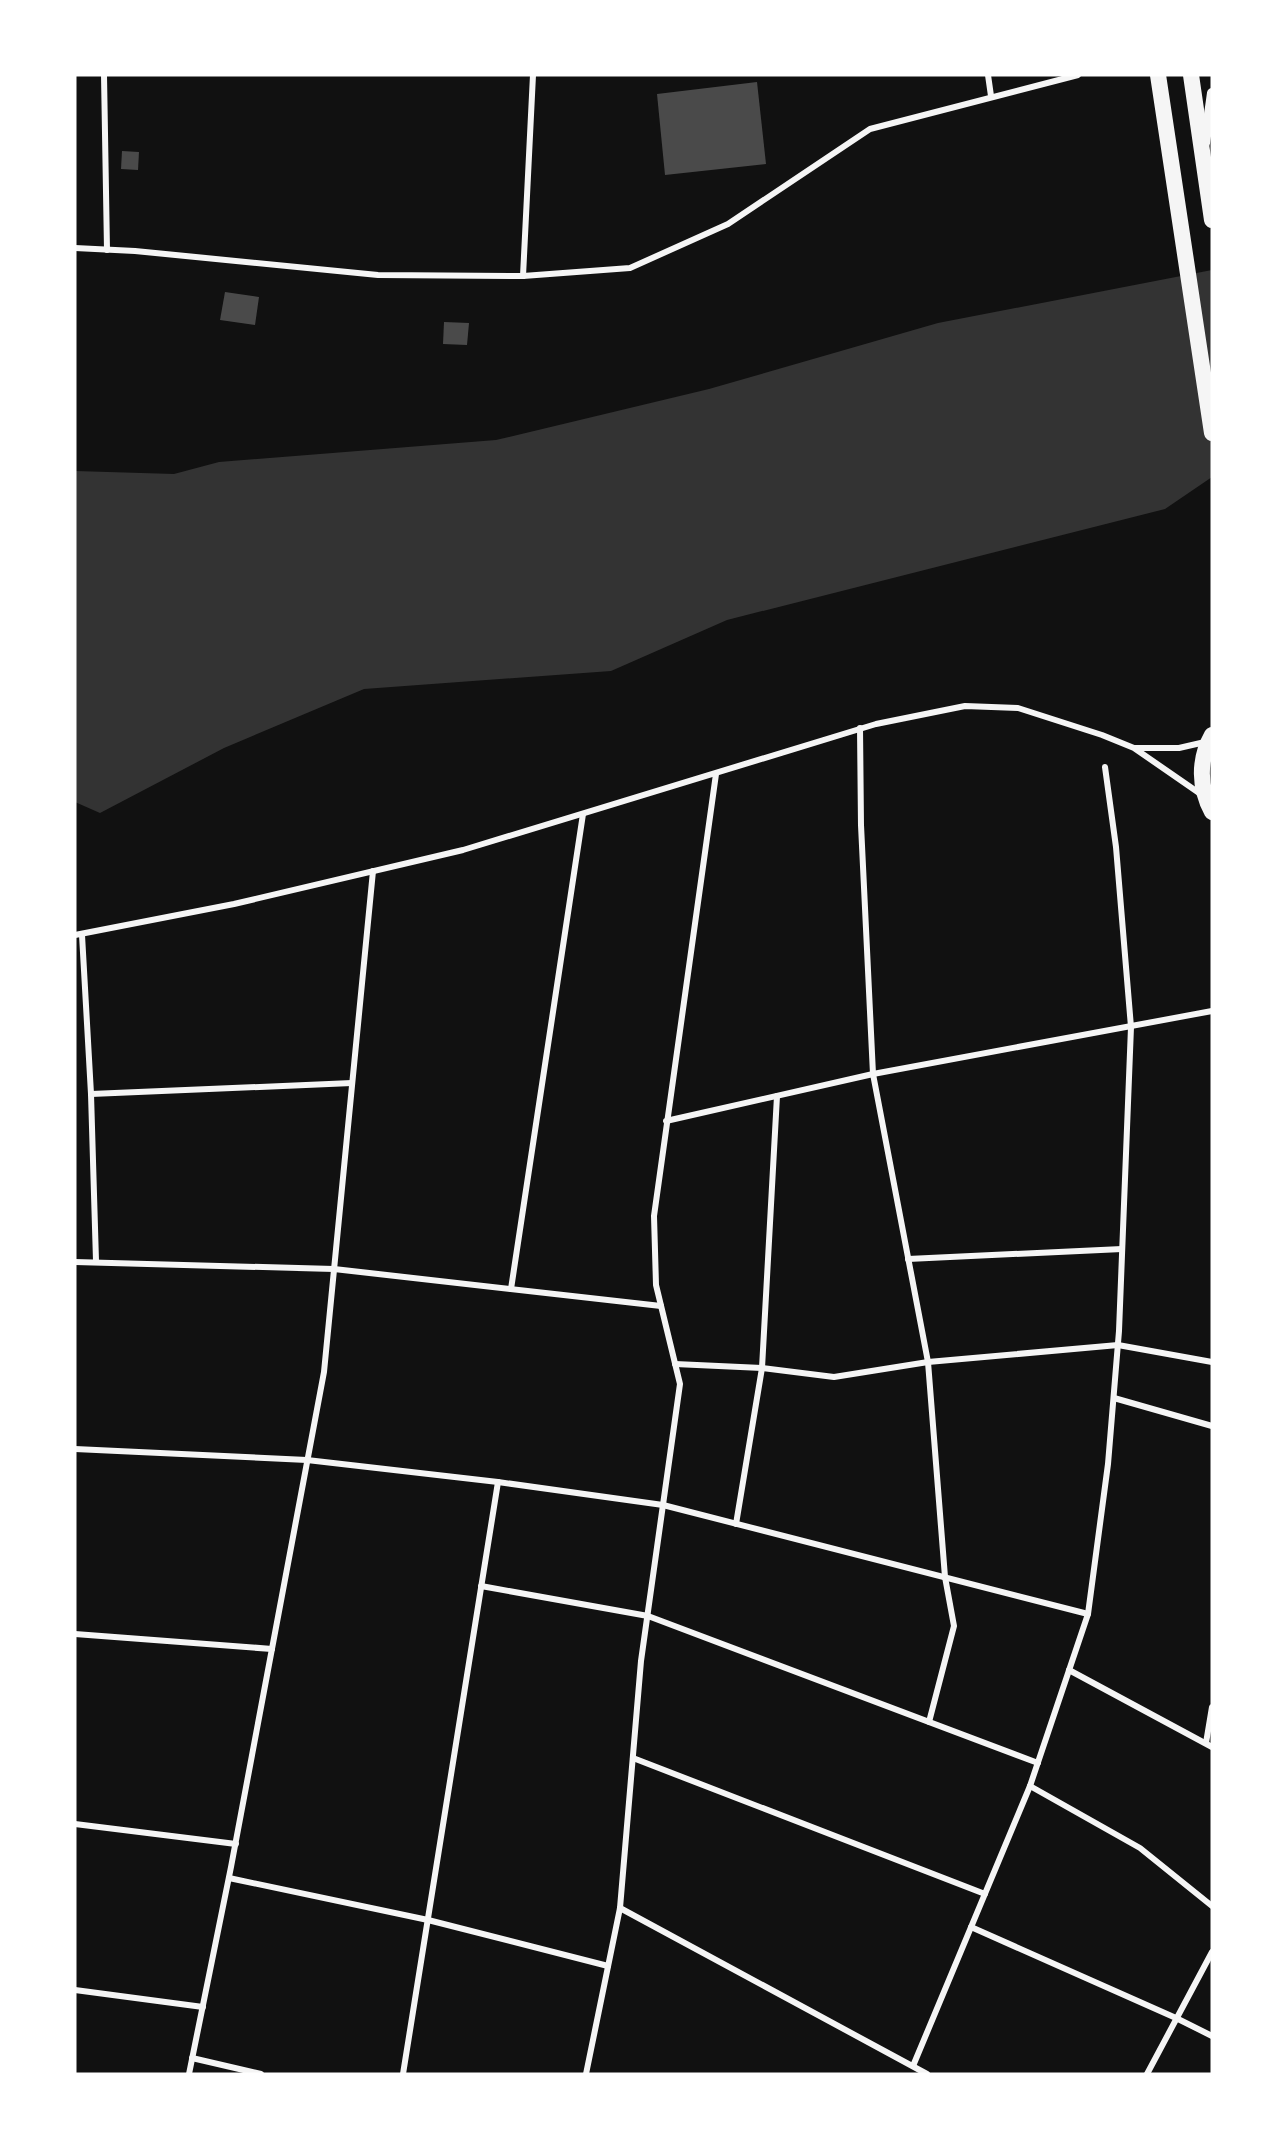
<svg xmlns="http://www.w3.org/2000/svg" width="1287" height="2149" font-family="'DejaVu Sans',sans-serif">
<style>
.water{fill:#333}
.building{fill:#4a4a4a}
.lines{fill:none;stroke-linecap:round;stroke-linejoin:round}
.minor{stroke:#f5f5f5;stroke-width:6}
.tertiary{stroke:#f5f5f5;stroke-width:10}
.trunk{stroke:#f5f5f5;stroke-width:16}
</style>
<rect width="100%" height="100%" fill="#111"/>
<!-- water -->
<path class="water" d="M1212,270v207l-47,32 -438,111 -116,51 -247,18 -140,59 -124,65 -25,-11v-331l99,3 45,-12 277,-22 213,-51 229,-66z"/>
<!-- building -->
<g class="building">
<path d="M757,82l9,82 -101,11 -8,-81z"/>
<path d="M122,151l17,1 -1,18 -17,-1z"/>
<path d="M225,292l34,5 -4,28 -35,-5z"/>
<path d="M444,322l25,1 -2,22 -24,-1z"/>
</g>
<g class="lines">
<!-- minor -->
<g class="minor">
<path d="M104,75l3,175"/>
<path d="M988,75l3,21"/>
<path d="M75,248l60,3 243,24 145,1 10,-201"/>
<path d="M523,276l107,-8 98,-44 142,-95 208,-54"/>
<path d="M860,728l1,97 12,249 55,288 17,215 9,49 -25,96"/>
<path d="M1135,748h44l26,-6"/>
<path d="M75,935l159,-31 229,-54 413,-126 89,-18 53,2 84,27 32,13 68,47"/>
<path d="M82,935l9,159 5,167"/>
<path d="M91,1094l261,-11"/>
<path d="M666,1121l207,-47 339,-63"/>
<path d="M908,1259l214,-10"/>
<path d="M75,1262l259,7 327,37"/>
<path d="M511,1289l72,-475"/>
<path d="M675,1364l87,4 72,9 94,-15 190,-17 94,17"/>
<path d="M1114,1398l98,28"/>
<path d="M75,1449l232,11 191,22 165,23 425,109"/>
<path d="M736,1524l26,-156 15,-272"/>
<path d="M481,1586l167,30 390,147"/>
<path d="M75,1634l197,15"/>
<path d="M1069,1670l143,77"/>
<path d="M1206,1743l6,-36"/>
<path d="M633,1758l352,136"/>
<path d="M1030,1786l110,62 72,58"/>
<path d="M75,1824l161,20"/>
<path d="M229,1878l199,42 180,46"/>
<path d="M620,1908l307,166"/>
<path d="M971,1927l205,91 36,18"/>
<path d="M75,1990l128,17"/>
<path d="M192,2058l69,16"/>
<path d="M913,2066l117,-280 58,-172 20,-150 11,-133 12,-304 -15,-180 -11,-80"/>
<path d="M189,2074l42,-207 93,-495 49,-501"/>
<path d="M403,2074l95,-592"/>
<path d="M586,2074l34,-166 21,-247 39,-277 -24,-99 -2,-69 62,-442"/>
<path d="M1147,2074l65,-122"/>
</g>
<!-- tertiary -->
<path class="tertiary" d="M1205,143l7,-50"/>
<!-- trunk -->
<g class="trunk">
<path d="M1158,75l54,358"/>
<path d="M1191,75l21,145"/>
<path d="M1212,735c-14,25 -13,53 0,77"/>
</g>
</g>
<!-- border -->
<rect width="1287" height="2149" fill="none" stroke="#ffffff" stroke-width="153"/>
</svg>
